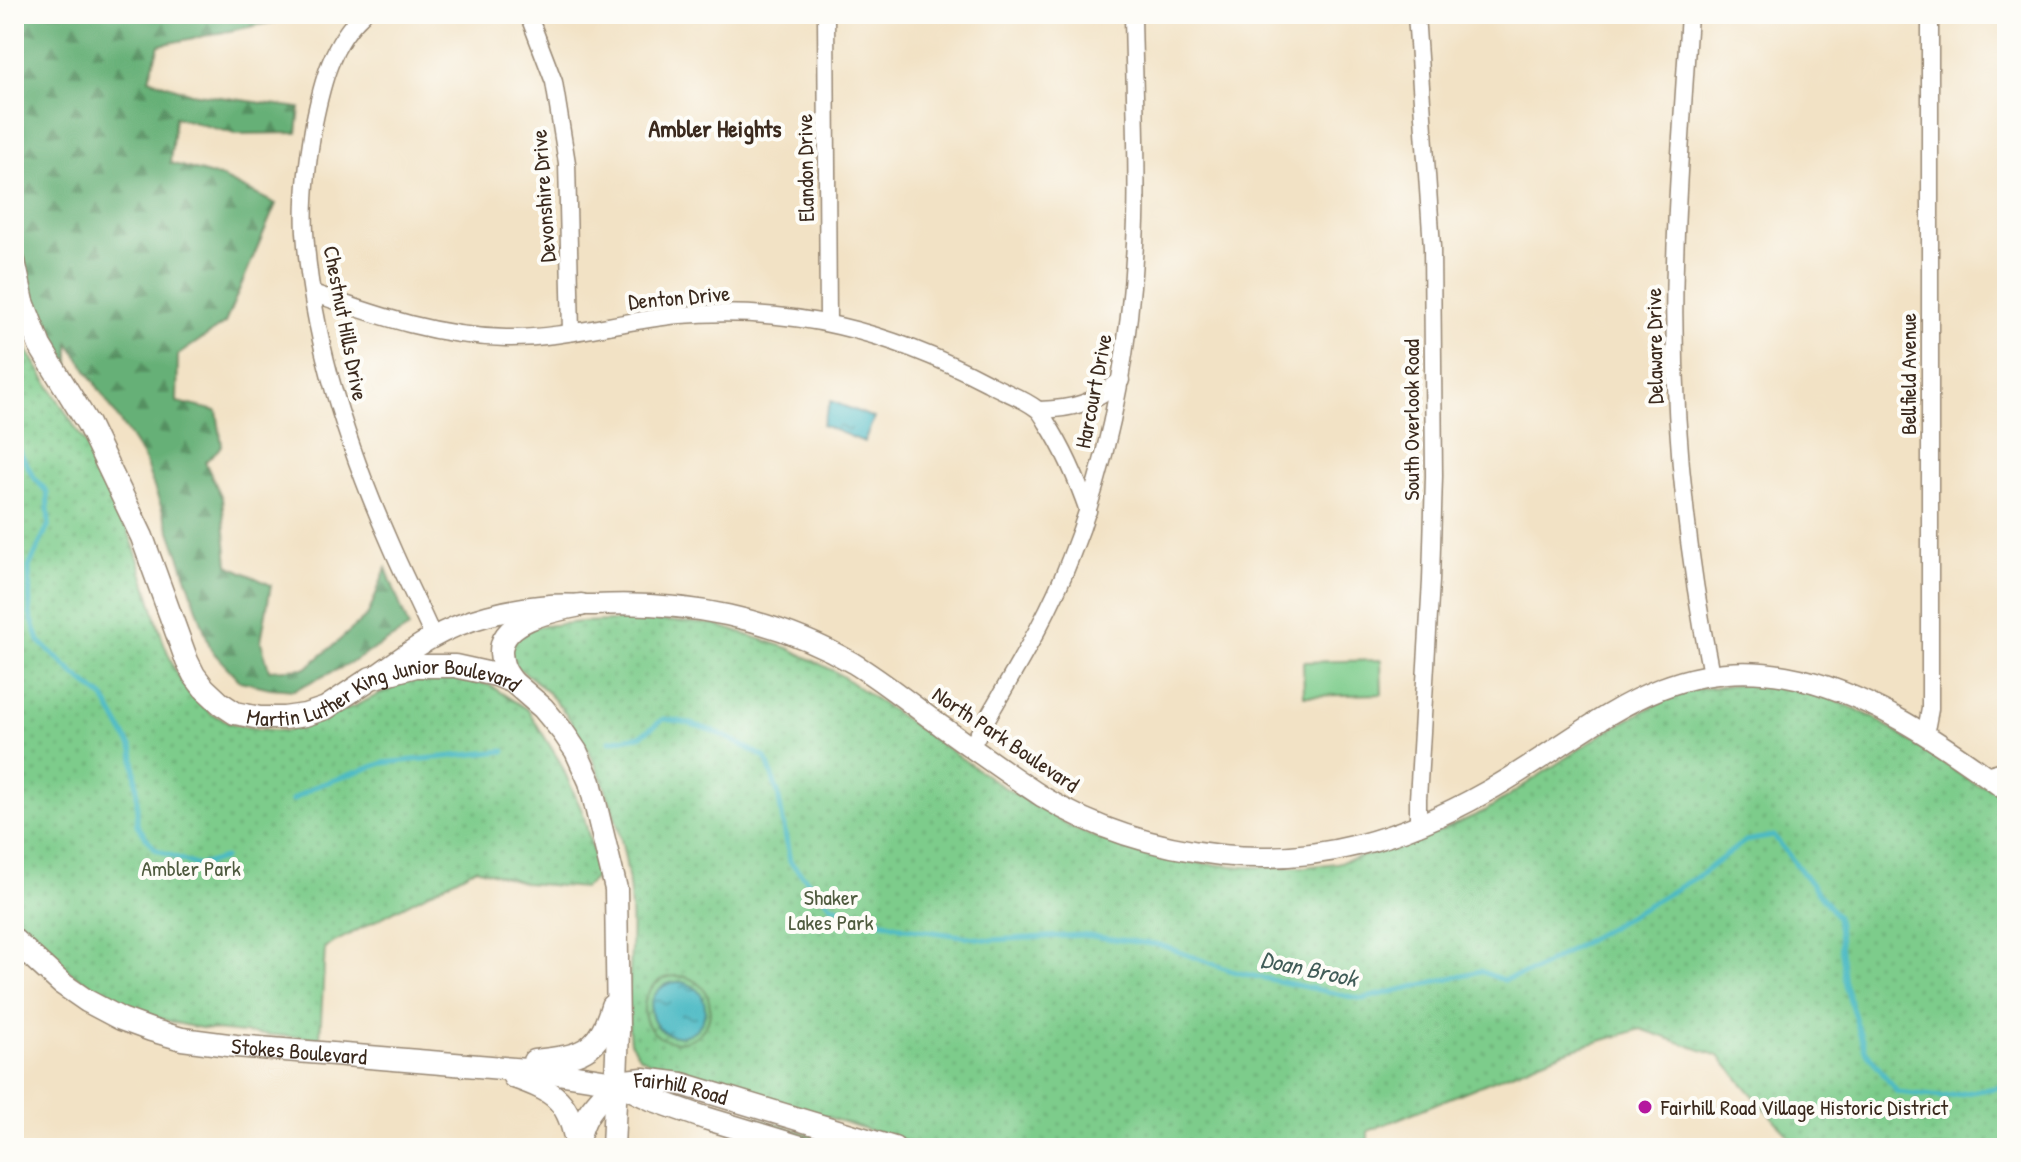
<svg xmlns="http://www.w3.org/2000/svg" width="2021" height="1162" font-family="'Patrick Hand',sans-serif">
<style>
.grass{fill:#7dcc8b;stroke:#5c7b54;stroke-width:2}
.forest{fill:url(#forest-firs);stroke:#506d4a;stroke-width:2}
.park{fill:url(#park-dots);stroke:#5c7b54;stroke-width:2}
.garden{fill:url(#garden-furrows);stroke:#5c7b54;stroke-width:2}
.water{fill:url(#water-ripples);stroke:#437271;stroke-width:2}
.lines{fill:none;stroke-linecap:round;stroke-linejoin:round}
.stream{stroke:#4bbac4;stroke-width:5}
.minor-casing{stroke:#968672;stroke-width:19}
.tertiary-casing{stroke:#968672;stroke-width:23}
.secondary-casing{stroke:#968672;stroke-width:25}
.minor{stroke:#fff;stroke-width:16}
.tertiary{stroke:#fff;stroke-width:20}
.secondary{stroke:#fff;stroke-width:22}
.poi-dot{fill:#b5179e;stroke:#fdfcf7;stroke-width:3}
.labels{text-anchor:middle;stroke-width:8;stroke-linejoin:round;paint-order:stroke}
.street-label{font-size:22px;fill:#3b2a1e;stroke:#fdfcf7}
.park-label{font-size:22px;fill:#4f5b3f;stroke:#fdfcf7}
.poi-label{font-size:22px;fill:#3b2a1e;stroke:#fdfcf7;text-anchor:start}
.neighbourhood-label{font-size:24px;font-weight:bold;fill:#3b2a1e;stroke:#fdfcf7}
.water-label{font-size:24px;font-style:italic;fill:#415c58;stroke:#fdfcf7}
</style>
<defs>
<pattern id="forest-firs" width="22" height="20" patternUnits="userSpaceOnUse" patternTransform="scale(2)"><rect width="22" height="20" fill="#66b077"/><path d="M5 1l3.5 6h-7zM16 11l3.5 6h-7z" fill="#558f61"/></pattern>
<pattern id="park-dots" width="8" height="8" patternUnits="userSpaceOnUse" patternTransform="scale(2)"><rect width="8" height="8" fill="#7dcc8b"/><path d="M2 2h.1M6 6h.1" fill="none" stroke="#6daf78" stroke-width="1.8" stroke-linecap="round"/></pattern>
<pattern id="garden-furrows" width="10" height="10" patternUnits="userSpaceOnUse" patternTransform="scale(2)"><rect width="10" height="10" fill="#7dcc8b"/><path d="M-1 1l2-2M0 10L10 0M9 11l2-2" fill="none" stroke="#6daf78"/></pattern>
<pattern id="water-ripples" width="26" height="14" patternUnits="userSpaceOnUse" patternTransform="scale(2)"><rect width="26" height="14" fill="#4bbac4"/><path d="M2 4q2-2 4 0t4 0M15 11q2-2 4 0t4 0" fill="none" stroke="#40979f"/></pattern>
</defs>
<rect width="100%" height="100%" fill="#fdfcf7"/>
<filter id="ink" filterUnits="userSpaceOnUse"><feTurbulence type="fractalNoise" baseFrequency=".0125" numOctaves="2"/><feDisplacementMap in="SourceGraphic" scale="16" xChannelSelector="R" yChannelSelector="G"/><feConvolveMatrix kernelMatrix="1 2 1 2 8 2 1 2 1" color-interpolation-filters="sRGB"/></filter>
<filter id="wash" filterUnits="userSpaceOnUse"><feTurbulence type="fractalNoise" baseFrequency=".006" numOctaves="4" result="noise"/><feDisplacementMap in="SourceGraphic" scale="32" xChannelSelector="R" yChannelSelector="G"/><feGaussianBlur stdDeviation="1.8" result="paint"/><feColorMatrix in="noise" values="0 0 0 0 0 0 0 0 0 0 0 0 0 0 0 0 0 1.4 0 .05"/><feComposite in="paint" operator="in"/></filter>
<g filter="url(#wash)">
<rect width="100%" height="100%" fill="#f2e2c5"/>
<!-- grass -->
<g class="grass">
<path d="M1381,660l1,34 -78,2 -1,-34z"/>
<path d="M691,1097l162,51h-18l-146,-47z"/>
</g>
<!-- forest -->
<path class="forest" d="M14,14h280v4l-135,27 -10,34 42,14 109,15 -3,25 -62,1 -60,-17 -5,46 53,15 53,26 -51,119 -47,32 -1,47 40,9 5,35 -17,16 17,36 6,67 43,20 -10,56 8,29 37,-2 28,-23 34,-30 18,-47 23,60 -60,36 -55,26 -24,-2 -30,-7 -29,-31 -29,-86 -39,-107 -74,-114v50l-55,-132z"/>
<!-- park -->
<g class="park">
<path d="M14,321l13,29 85,137 26,71 24,80 13,33 12,20 24,23 22,10 26,5 28,2 68,-25 56,-27 42,-2 36,8 39,25 32,52 23,51 10,40 2,25 -11,10 -59,-5 -49,-15 -151,79 -5,91c-43,-3 -87,-4 -130,-12 -68,-13 -133,-55 -176,-109z"/>
<path d="M645,620l68,4 75,24 48,24 164,113 75,44 52,21 29,8 51,6 39,3h59l31,-4 75,-19 74,-33 122,-80 59,-32 31,-10 54,-5 36,4 48,12 39,18 103,67h30v363h-208l-80,-92 -78,-27 -78,23 -195,79v17h-441l-279,-87 -9,-5 -9,-14c-5,-43 4,-90 1,-134 -4,-83 -43,-199 -118,-243l-5,-23 27,-15 46,-5z"/>
</g>
<!-- garden -->
<circle class="garden" cx="677" cy="1009" r="33"/>
<!-- water -->
<g class="water">
<path d="M831,401l43,17 -10,24 -42,-17z"/>
<circle cx="678" cy="1009" r="27"/>
</g>
<g class="lines">
<!-- stream -->
<g class="stream">
<path d="M14,441l19,35 14,16 2,32 -20,43 1,47 9,27 35,33 30,24 29,52 4,40v35l18,24 43,17 26,-8"/>
<path d="M609,741l31,-5 24,-17c43,5 64,19 102,39l12,35 12,69 42,44 72,22 87,12 91,-5 78,10 75,27 127,27 118,-28 23,9 31,-9 166,-96 45,-34 29,-5 63,81 8,68 20,65 32,42 45,5 65,-11"/>
<path d="M292,800l22,-13 69,-24 121,-12"/>
</g>
</g>
</g>
<g filter="url(#ink)">
<g class="lines">
<defs>
<g id="minor">
<path d="M363,14c-31,28 -41,69 -49,109 -6,35 -11,73 -9,109 7,109 43,217 87,316 13,30 28,59 41,89"/>
<path d="M528,14l26,68 13,81 4,169"/>
<path d="M826,14l2,308"/>
<path d="M1416,14l16,233 2,229 -3,105 -13,218v28"/>
<path d="M1689,14c-5,83 -12,166 -14,249 -4,137 9,277 36,411"/>
<path d="M313,293c66,23 121,43 193,45 59,1 116,-18 174,-23 113,-9 209,16 308,68 16,9 35,15 49,26 4,3 7,9 10,14 18,28 30,56 41,88"/>
<path d="M1039,410c36,-1 54,-7 82,-30"/>
<path d="M1922,733l5,-8 3,-16v-695"/>
<path d="M971,747c33,-60 75,-124 99,-188 43,-108 62,-223 66,-338 2,-69 -2,-138 -3,-207"/>
<path d="M1986,775l21,-6"/>
</g>
<path id="tertiary" d="M378,674c17,-12 34,-25 52,-35 34,-20 80,-31 120,-34 14,-1 29,0 44,0 90,-5 181,13 259,58 28,17 54,38 80,57 36,26 73,53 110,77 54,33 116,51 178,58 96,10 182,-16 265,-63 101,-56 174,-139 300,-116 80,14 157,68 221,115"/>
<g id="secondary">
<path id="s1" d="M14,261l9,41 17,44 48,78 54,113 45,124 7,14 10,13 16,15 15,10 25,5h24l21,-3 21,-7 45,-30 45,-12h39l41,9 17,7 30,26 20,24 13,19 14,31 26,107 2,142 -5,117"/>
<path d="M513,682c-8,-10 -11,-16 -12,-29 -1,-34 55,-43 80,-48"/>
<path id="s2" d="M14,940l47,43 26,18 34,18 30,11 31,9 54,7 315,26 64,10 36,17 54,19 99,30"/>
<path d="M534,1061c46,-5 64,-7 78,-55"/>
<path d="M514,1077c42,15 55,23 63,70"/>
<path id="s3" d="M616,1082l27,-3 39,5 212,64"/>
<path d="M578,1141c6,-29 18,-37 37,-59"/>
</g>
</defs>
<!-- minor casing -->
<use href="#minor" class="minor-casing"/>
<!-- tertiary casing -->
<use href="#tertiary" class="tertiary-casing"/>
<!-- secondary casing -->
<use href="#secondary" class="secondary-casing"/>
<!-- minor -->
<use href="#minor" class="minor"/>
<!-- tertiary -->
<use href="#tertiary" class="tertiary"/>
<!-- secondary -->
<use href="#secondary" class="secondary"/>
</g>
</g>
<!-- markers -->
<circle class="poi-dot" cx="1645" cy="1107" r="8"/>
<g class="labels">
<!-- street labels -->
<g class="street-label">
<text transform="translate(805 168) rotate(-91)" y="8">Elandon Drive</text>
<text transform="translate(543 196) rotate(-94)" y="8">Devonshire Drive</text>
<text transform="translate(679 297) rotate(-5)" y="8">Denton Drive</text>
<text transform="translate(346 323) rotate(79)" y="8">Chestnut Hills Drive</text>
<text transform="translate(1654 346) rotate(-91)" y="8">Delaware Drive</text>
<text transform="translate(1908 374) rotate(-90)" y="8">Bellfield Avenue</text>
<text transform="translate(1093 391) rotate(-79)" y="8">Harcourt Drive</text>
<text transform="translate(1411 420) rotate(-90)" y="8">South Overlook Road</text>
<text dy="8" stroke="none"><textPath href="#s1" startOffset="666">Martin Luther King Junior Boulevard</textPath></text>
<text transform="translate(1006 739) rotate(34)" y="8">North Park Boulevard</text>
<text dy="8" stroke="none"><textPath href="#s2" startOffset="316">Stokes Boulevard</textPath></text>
<text dy="8" stroke="none"><textPath href="#s3" startOffset="66">Fairhill Road</textPath></text>
</g>
<!-- park labels -->
<g class="park-label">
<text x="191" y="876">Ambler Park</text>
<text x="831" y="905">Shaker<tspan x="831" dy="25">Lakes Park</tspan></text>
</g>
<!-- poi labels -->
<g class="poi-label">
<text x="1661" y="1115">Fairhill Road Village Historic District</text>
</g>
<!-- neighbourhood labels -->
<g class="neighbourhood-label">
<text x="715" y="137">Ambler Heights</text>
</g>
<!-- water labels -->
<g class="water-label">
<text transform="translate(1309 969) rotate(12)" y="8">Doan Brook</text>
</g>
</g>
<!-- margin -->
<rect width="2021" height="1162" fill="none" stroke="#fdfcf7" stroke-width="48"/>
</svg>
